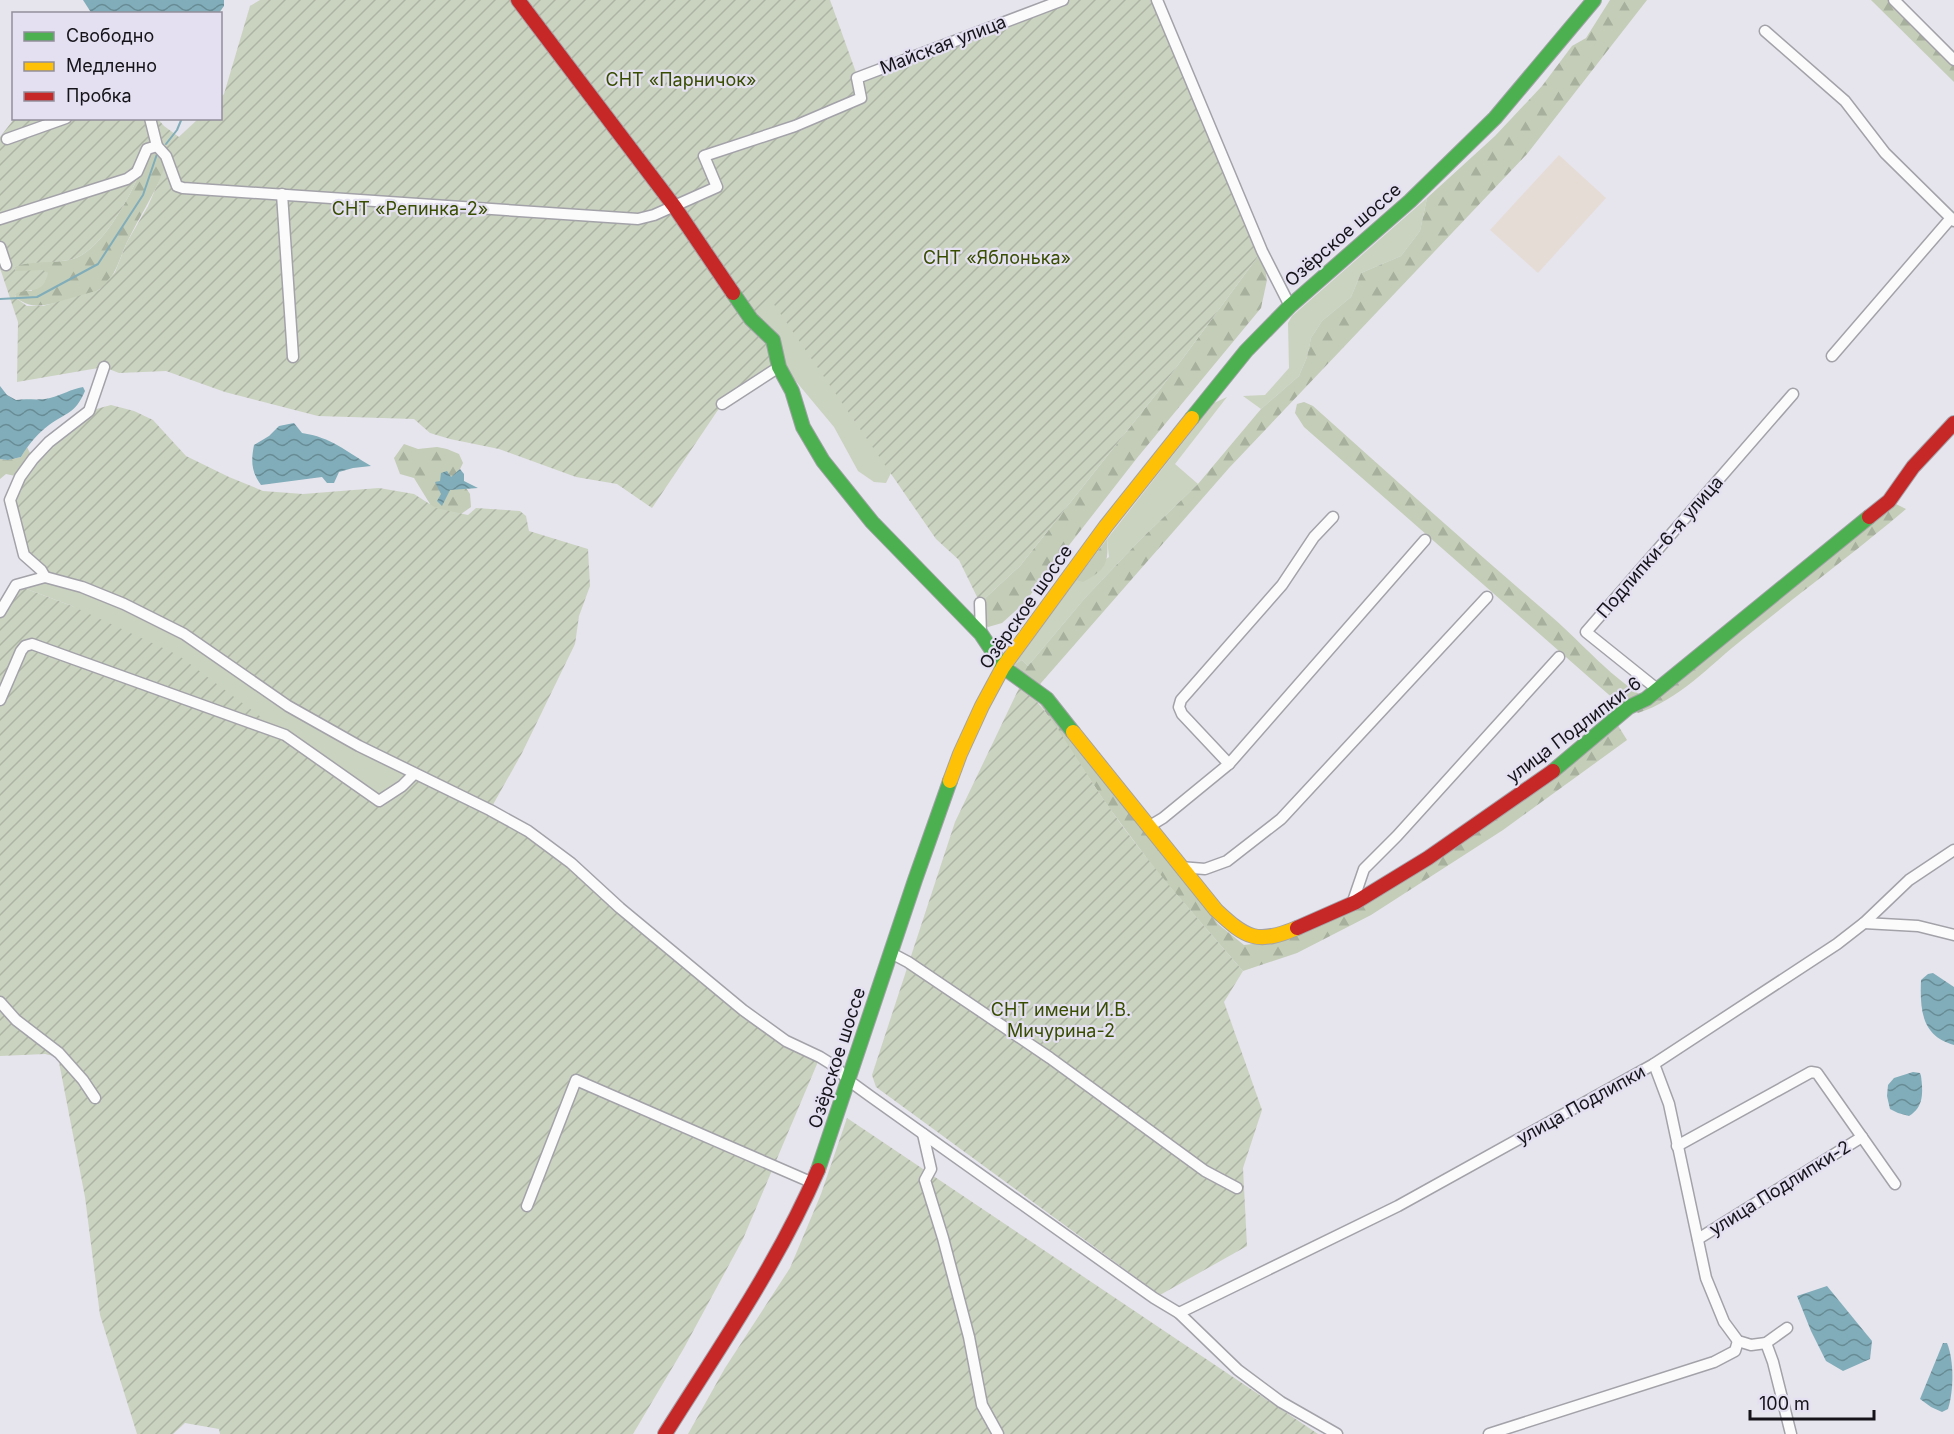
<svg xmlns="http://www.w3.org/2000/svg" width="1954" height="1434" font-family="Inter,sans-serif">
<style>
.commercial{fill:#e6dcd6}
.grass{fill:#cad3bf}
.forest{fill:url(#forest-firs)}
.garden{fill:url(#garden-furrows);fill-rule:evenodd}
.water{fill:url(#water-waves)}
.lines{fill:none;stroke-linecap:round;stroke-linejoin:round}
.stream{stroke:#80adb9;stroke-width:2}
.street-casing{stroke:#a3a2a9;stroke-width:13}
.fast-casing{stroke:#a3a2a9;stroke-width:16}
.slow-casing{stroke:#a3a2a9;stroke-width:16}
.jam-casing{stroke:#a3a2a9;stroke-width:16}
.street{stroke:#fbfbfc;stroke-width:10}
.fast{stroke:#4caf50;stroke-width:14}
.slow{stroke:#ffc107;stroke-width:14}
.jam{stroke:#c62828;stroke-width:14}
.labels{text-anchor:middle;stroke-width:4.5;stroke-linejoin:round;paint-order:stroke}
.street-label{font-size:18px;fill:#16141a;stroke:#e4e0f1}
.park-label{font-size:18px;fill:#384d00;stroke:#e4e0f1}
</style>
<defs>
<pattern id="forest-firs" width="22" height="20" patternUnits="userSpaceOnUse" patternTransform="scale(1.5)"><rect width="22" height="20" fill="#c3cdb7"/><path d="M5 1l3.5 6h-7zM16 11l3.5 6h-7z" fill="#a7af9d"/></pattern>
<pattern id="garden-furrows" width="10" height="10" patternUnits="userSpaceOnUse" patternTransform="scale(1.5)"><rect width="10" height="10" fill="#cad3bf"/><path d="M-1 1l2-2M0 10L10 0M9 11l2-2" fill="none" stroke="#adb4a4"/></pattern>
<pattern id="water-waves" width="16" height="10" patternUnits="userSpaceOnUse" patternTransform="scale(1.5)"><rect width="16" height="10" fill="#80adb9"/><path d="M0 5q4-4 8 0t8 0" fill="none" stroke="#688c96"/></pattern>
</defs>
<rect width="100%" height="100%" fill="#e6e4ed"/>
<!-- commercial -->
<path class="commercial" d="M1559,155l47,43 -68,75 -48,-43z"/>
<!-- grass -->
<g class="grass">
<path d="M717,187l56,115 118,171 -5,10 -12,-1 -16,-11 -24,-44 -45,-54 -38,-54z"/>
<path d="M1427,198l-7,33 -19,25 -40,17 -10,24 -29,24 -11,17 -4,19 -8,19 -38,33 -18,-13 22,-1 24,-27 -1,-45 4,-7z"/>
<path d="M1227,397l-52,67 23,20 -59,57 -54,57 -57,68 -6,-6 -7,4 61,-84 33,-23 -2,-18 107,-136z"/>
<path d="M45,577l79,27 290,170 -35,27 -307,-195 -56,-21z"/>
</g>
<!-- forest -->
<g class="forest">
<path d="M1610,0h37l-120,154 -298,314 -188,215 -4,7 -21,-21 -1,-5 7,-4 6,6 57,-68 54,-57 59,-57 63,-75 38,-33 8,-19 4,-19 11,-17 29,-24 10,-24 40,-17 19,-25 7,-33 68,-62 47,-50 30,-40 14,-8z"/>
<path d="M1871,0h20l63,63v19z"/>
<path d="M153,150l6,2 7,15c-12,27 -26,49 -39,75 -8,17 -11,35 -27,47 -10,7 -29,10 -40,13 -20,4 -27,7 -44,-4l-1,-4 3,-3h14l-5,-20h-11l-2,-4c17,-8 41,-3 59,-8 32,-9 65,-77 75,-106z"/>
<path d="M1262,251l5,29 -6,28 -124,150 -113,145 -22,20 -14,4 -7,-6 -1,-18 40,-37 141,-178z"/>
<path d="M1304,402l9,4c79,71 158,142 239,211 32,28 60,62 97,83l243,-198 14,7c-53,45 -109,86 -163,130 -33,26 -64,61 -105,74l-22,-12 -312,-274 -9,-14 2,-9z"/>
<path d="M404,444l14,5 19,-2 10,2 12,5 4,9 -3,6 -9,9 -2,12 17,-2 4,6 1,13 -10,7 -36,6 5,-16 -16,-26 -14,-4 -6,-16z"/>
<path d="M27,447l6,12 -13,18 -14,-3 -6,5v-20l8,1 13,-3z"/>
<path d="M1107,539c2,25 -2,31 -24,43l-7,-2z"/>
<path d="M1038,701l16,12 117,148 47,63 26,21 27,-3 48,-16 65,-34 233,-168 10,16 -124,90 -132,85 -74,38 -54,18 -85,-98 -51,-68z"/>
</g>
<!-- garden -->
<g class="garden">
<path d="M260,0h570l28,78 205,-78h94l105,251 -101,137 -141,178 -40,37 -21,-43 -23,-21 -163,-236 -22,16 22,21 6,27 -57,37 -70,104 -35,-24 -41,-7 -77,-28 -49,-10 -20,-6 -16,-14 -96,-3 -93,-24 -59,-21 -47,2 -15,-6 -87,15 1,-60 -18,-54v-131l14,-18h144l6,7 15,11 19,-18 22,-1 1,-21 3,-3 26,-88zM153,150l10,6 2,11 -17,39 -21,36 -12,30 -16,18 -56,16h-16l-11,-8 -1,-4c15,-7 28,2 33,-21l-5,-3 -27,1 -2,-4c18,-7 40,-3 59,-8 32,-9 65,-77 75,-106z"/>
<path d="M111,405l23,6 19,9 33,36 43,21 34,14 40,3 76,-6 35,6 22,14 32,7 8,-7 44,3 6,5 3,15 59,18 2,37 -11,30 -4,28 -53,109 -32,57 38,21 215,179 77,47 -77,182 -59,109 -51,86h-413l-1,-5 -34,-6 -12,11h-36l-37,-119 -15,-118 -27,-140 -13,-3 -45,2v-444l16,-27 56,21 106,49 107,80 94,66 35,-26 -55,-29 -175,-112 -139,-57 -21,-22 -14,-55 23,-41 56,-48z"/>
<path d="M1021,684c34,34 57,79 85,119 41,60 90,113 137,168l-19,31 38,108 -19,58 4,78 -87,49 -284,-208 -4,-12 83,-253z"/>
<path d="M847,1118l471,316h-630l37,-66 65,-100 31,-74z"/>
</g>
<!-- water -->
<g class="water">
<path d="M83,0h141v6l-5,7 -127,1z"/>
<path d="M0,386l7,9 9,5c11,-2 22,1 34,-2 12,-3 21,-9 33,-11l2,4c-10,23 -18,21 -36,34 -11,8 -21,20 -28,32l-13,3 -8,-1z"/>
<path d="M294,423l8,10c29,4 45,19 69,33l-18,2 -14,4 -5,11h-7l-5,-6 -61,8c-10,-14 -10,-24 -7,-40l15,-9 10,-10z"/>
<path d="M460,469l4,5v7l14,7 -28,2 -8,16 -5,-5 4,-7 -6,-12 5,-1 1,-8 6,-2 4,6z"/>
<path d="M1933,973l21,14v58c-33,-9 -34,-36 -33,-65l7,-6z"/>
<path d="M1913,1072l7,1 1,3c2,16 3,31 -12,40l-11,-3 -8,-4 -3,-13 1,-11 6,-7z"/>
<path d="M1827,1286l45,55 -2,18 -27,12 -17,-10 -15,-30 -14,-35z"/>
<path d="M1943,1343h4c7,17 7,47 1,66l-6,3 -11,-5 -11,-8z"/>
</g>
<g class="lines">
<!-- stream -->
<g class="stream">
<path d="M166,144l11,-14 5,-12"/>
<path d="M0,299l37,-2 61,-33 45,-69 14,-41"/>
</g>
<defs>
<g id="street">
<path d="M1157,0l105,251 28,55"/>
<path d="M1894,0l60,60"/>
<path d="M1765,31l80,70 40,52 69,68"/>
<path d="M150,118l7,28 9,10 11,30 6,2 455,31 16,-4 63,-28 -13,-31 91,-30 66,-28 -4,-20 206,-78"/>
<path d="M7,139l59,-21"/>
<path d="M282,194l11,163"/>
<path d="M0,219l127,-40 10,-7 10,-23 10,-3"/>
<path d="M0,247l6,18"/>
<path d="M1832,356l119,-138"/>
<path d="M722,404l57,-37"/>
<path d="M45,577l-4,-7 -17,-15 -14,-55 10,-23 13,-18 16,-17 40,-31 15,-44"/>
<path d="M980,603l1,31"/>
<path d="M0,612l16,-27 29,-8 37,10 42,17 60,30 104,72 71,40 131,64 38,21 43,32 49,45 123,102 43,31 34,16 16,10 12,13 22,16 284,202 25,15 59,57 43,32 56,32"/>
<path d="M1657,689l-71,-57 207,-238"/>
<path d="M0,700l21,-49 4,-5 7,-2 253,91 94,66 23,-15 12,-12"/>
<path d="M1229,764l-47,-50 -3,-7 2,-7 101,-115 32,-48 19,-20"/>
<path d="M1148,827l15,-9 66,-54 196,-224"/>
<path d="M1180,867l25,2 22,-8 54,-42 206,-222"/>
<path d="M1352,904l12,-35 33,-33 162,-179"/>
<path d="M1864,923l54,3 36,9"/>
<path d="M891,953l17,9 142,96 155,113 32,17"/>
<path d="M0,1002l16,18 43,33 24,27 12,18"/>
<path d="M1654,1064l15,40 37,174 18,44 14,19 13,4 15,-2 21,-15"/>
<path d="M923,1134l8,35 -6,11 18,58 26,99 13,68 16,29"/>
<path d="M1677,1146l134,-74 6,1 78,111"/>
<path d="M527,1206l49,-126 237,103"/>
<path d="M1698,1239l164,-102"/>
<path d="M1179,1313l219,-107 256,-142 183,-120 27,-21 45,-43 45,-30"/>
<path d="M1766,1343l7,19 18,72"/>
<path d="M1489,1434l225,-72 21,-11 3,-10"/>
</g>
<g id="fast">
<path d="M733,293l18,26 22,21 6,27 13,24 11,36 20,34 49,61 109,112 22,33 44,32 26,33"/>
<path d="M1192,418l54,-67 44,-45 120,-105 85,-83 99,-118"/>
<path d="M1553,771l76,-64 17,-8 223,-182"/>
<path d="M818,1170l97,-290 35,-99"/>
</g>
<g id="slow">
<path d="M1073,732l143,178c30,28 41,35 81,18"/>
<path d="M950,781l10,-27 22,-48 21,-39 103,-141 86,-108"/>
</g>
<g id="jam">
<path d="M518,0l156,206 59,87"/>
<path d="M1869,517l20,-16 24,-34 41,-44"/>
<path d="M1297,928l59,-26 72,-44 125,-87"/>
<path d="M665,1434c54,-86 113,-171 153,-264"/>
</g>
</defs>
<!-- street casing -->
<use href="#street" class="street-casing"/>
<!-- fast casing -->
<use href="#fast" class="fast-casing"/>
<!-- slow casing -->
<use href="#slow" class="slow-casing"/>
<!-- jam casing -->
<use href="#jam" class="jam-casing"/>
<!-- street -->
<use href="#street" class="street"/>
<!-- fast -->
<use href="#fast" class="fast"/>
<!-- slow -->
<use href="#slow" class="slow"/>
<!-- jam -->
<use href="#jam" class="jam"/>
</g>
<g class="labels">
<!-- street labels -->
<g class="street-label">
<text transform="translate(943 45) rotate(-21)" y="6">Майская улица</text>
<text transform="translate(1343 235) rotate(-41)" y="6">Озёрское шоссе</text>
<text transform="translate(1660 547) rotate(-49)" y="6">Подлипки-6-я улица</text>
<text transform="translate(1026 607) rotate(-55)" y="6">Озёрское шоссе</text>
<text transform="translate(1574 730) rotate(-37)" y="6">улица Подлипки-6</text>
<text transform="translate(837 1058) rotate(-72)" y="6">Озёрское шоссе</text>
<text transform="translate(1581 1105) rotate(-29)" y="6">улица Подлипки</text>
<text transform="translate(1780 1188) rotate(-32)" y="6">улица Подлипки-2</text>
</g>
<!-- park labels -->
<g class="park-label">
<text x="681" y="86">СНТ «Парничок»</text>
<text x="410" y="215">СНТ «Репинка-2»</text>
<text x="997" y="264">СНТ «Яблонька»</text>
<text x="1061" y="1016">СНТ имени И.В.<tspan x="1061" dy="21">Мичурина-2</tspan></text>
</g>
</g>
<!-- legend -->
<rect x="12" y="12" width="210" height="108" fill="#e4e0f1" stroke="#928e9b" stroke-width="1.5"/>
<rect x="24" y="32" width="30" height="9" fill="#4caf50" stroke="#928e9b" stroke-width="1.5"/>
<text x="66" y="42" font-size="18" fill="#16141a">Свободно</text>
<rect x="24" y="62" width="30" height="9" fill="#ffc107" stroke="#928e9b" stroke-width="1.5"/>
<text x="66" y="72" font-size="18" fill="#16141a">Медленно</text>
<rect x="24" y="92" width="30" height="9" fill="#c62828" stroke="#928e9b" stroke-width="1.5"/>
<text x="66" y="102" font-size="18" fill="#16141a">Пробка</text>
<!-- scale -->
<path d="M1750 1410v9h124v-9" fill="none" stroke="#16141a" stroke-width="3"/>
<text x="1759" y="1410" font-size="18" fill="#16141a" stroke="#e4e0f1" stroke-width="4.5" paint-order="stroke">100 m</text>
</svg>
